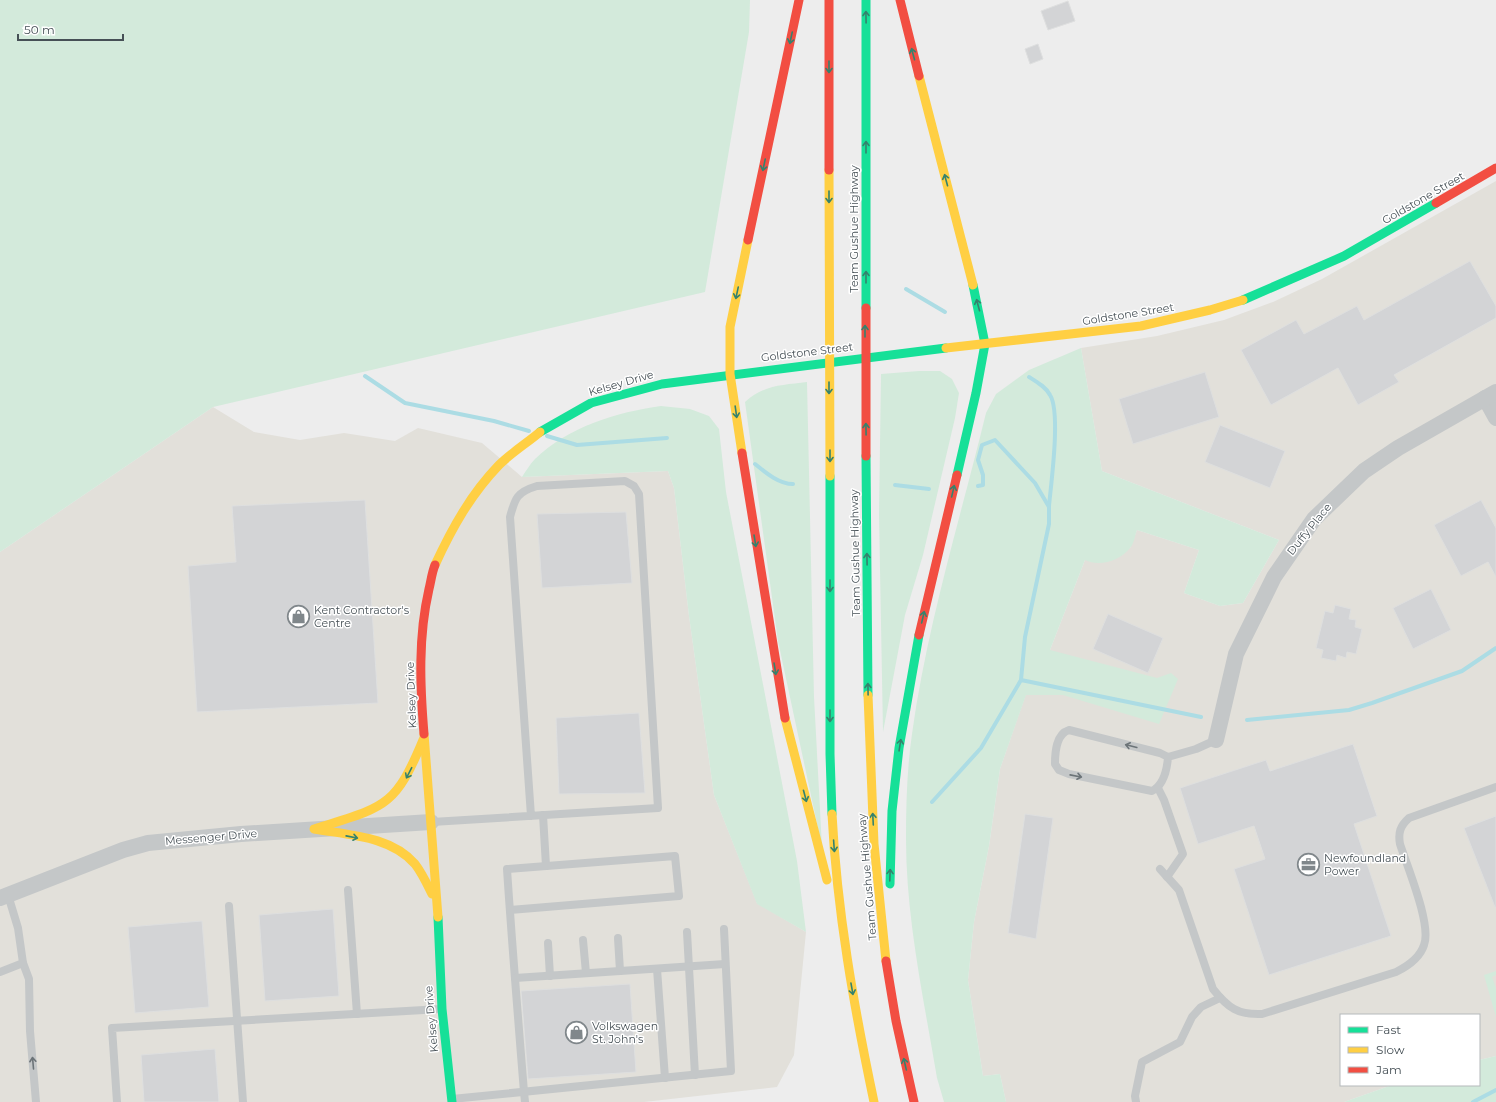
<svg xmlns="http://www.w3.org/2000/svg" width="1496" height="1102" font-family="Montserrat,sans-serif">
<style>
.commercial{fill:#e2e0da}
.green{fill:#d3eadb}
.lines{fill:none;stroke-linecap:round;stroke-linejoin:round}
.stream{stroke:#acdce4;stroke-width:4}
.building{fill:#d3d4d6;stroke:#dedfdf}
.lane{stroke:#c4c7c8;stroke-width:8}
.street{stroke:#c4c7c8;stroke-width:16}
.fast{stroke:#16e098;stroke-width:9}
.slow{stroke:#ffcf43;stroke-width:9}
.jam{stroke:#f24e42;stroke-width:9}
.oneway{stroke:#35826d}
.oneway2{stroke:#6c7478}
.labels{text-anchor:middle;stroke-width:3;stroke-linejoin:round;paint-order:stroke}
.street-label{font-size:11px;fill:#465056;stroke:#fff}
.poi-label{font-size:11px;fill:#465056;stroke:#fff;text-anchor:start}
</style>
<rect width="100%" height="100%" fill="#ededed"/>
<!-- commercial -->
<g class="commercial">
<path d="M1496,181v875l-17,4v-45h-138v70h51l-48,17h-338l-6,-28 -17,2 -15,-96 6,-58 15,-76 11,-77 26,-75 24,-44 35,-90 45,-12 7,-18 62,20 -15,43 36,13 23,-3 36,-63 -177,-69 -21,-123 76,-12 67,-16 49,-18 49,-23z"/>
<path d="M213,407l41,25 46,8 44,-7 51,8 23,-13 64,15 40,34 146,-6 6,17 15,128 25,179 43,108 49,29 -12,123 -17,32 -133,15h-644v-550z"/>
</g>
<!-- green -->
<g class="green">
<path d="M0,0h750l-1,32 -44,260 -492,115 -213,145z"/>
<path d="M1081,348l21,123 177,69 -36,63 -23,3 -36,-13 15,-43 -62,-20c-2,5 -3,14 -7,18 -10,13 -31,19 -45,12l-35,90 107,28 14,-5 7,6 -19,45 -96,-29h-37l-26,74 -11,77 -15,76 -6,58 15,96 17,-2 6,28h-62l-7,-24c-13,-78 -31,-159 -31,-239 0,-34 1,-71 6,-105 15,-109 48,-214 74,-321l10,-19 33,-24z"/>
<path d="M919,371h21l12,8 7,14 -4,25 -32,137 -18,60 -22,117 -4,-217 2,-141z"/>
<path d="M807,382l7,315 8,150 -44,-206 -33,-239c18,-17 38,-17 62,-20z"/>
<path d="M661,406l29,3 19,7 10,13 7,63 71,369 9,71 -49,-28 -43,-109 -25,-179 -15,-128 -6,-17 -146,6c4,-6 8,-13 13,-18 33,-32 82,-47 126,-53z"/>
<path d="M1496,971v4l-4,2 4,11v29l-12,-42z"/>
<path d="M1496,1056v46h-152l48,-17h87v-25z"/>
</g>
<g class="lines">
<!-- stream -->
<g class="stream">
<path d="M906,289l39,23"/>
<path d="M365,376l40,27 89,18 35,10"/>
<path d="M1029,377c8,5 17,10 21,18 11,17 1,89 -1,111"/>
<path d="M547,436l30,9 90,-7"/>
<path d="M755,464c11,9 24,20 38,20"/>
<path d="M895,485l34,4"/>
<path d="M978,486l5,-1v-10l-5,-15 4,-15 13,-5 40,43 14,24v17l-24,113 -4,43"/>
<path d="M1247,720l102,-10 23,-7 90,-32 34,-23"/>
<path d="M932,802l49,-54 40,-68 180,37"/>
<path d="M1473,1102l23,-12"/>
</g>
</g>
<!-- building -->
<g class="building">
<path d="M1068,1l7,20 -27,9 -7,-19z"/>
<path d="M1038,44l5,15 -13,5 -5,-15z"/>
<path d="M1470,261l26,45v12l-102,57 5,7 -41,23 -20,-37 -67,37 -30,-55 55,-30 8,14 53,-28 7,14z"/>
<path d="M1205,372l14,45 -86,27 -14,-45z"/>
<path d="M1220,425l65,26 -15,37 -65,-26z"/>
<path d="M365,500l13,203 -181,9 -9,-146 48,-4 -4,-56z"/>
<path d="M1481,500l15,28v49l-8,-15 -27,14 -27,-51z"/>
<path d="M626,512l6,71 -90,5 -5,-74z"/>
<path d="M1431,589l20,41 -38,19 -20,-41z"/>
<path d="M1335,605l16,4 -2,10 7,1 -1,7 7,2 -6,25 -9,-2 -1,6 -9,-3 -1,6 -15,-3 2,-8 -7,-2 9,-37 8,2z"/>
<path d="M1108,614l55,24 -15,35 -55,-24z"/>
<path d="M639,713l6,80 -86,1 -3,-76z"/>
<path d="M1353,744l24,72 -23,8 37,112 -122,39 -35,-106 31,-10 -11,-33 -56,18 -18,-56 86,-28 4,11z"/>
<path d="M1025,814l28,4 -17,121 -28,-6z"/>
<path d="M1496,816v91h-1l-31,-79z"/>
<path d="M333,909l6,87 -74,5 -6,-86z"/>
<path d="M202,921l7,86 -74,6 -7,-86z"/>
<path d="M630,984l6,88 -108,7 -7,-88z"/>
<path d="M215,1049l4,53h-75l-3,-47z"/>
</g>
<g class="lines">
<!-- lane -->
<g class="lane">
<path d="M1168,757c-1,13 -4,28 -16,34l-83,-17 -10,-4 -4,-6c0,-12 1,-30 14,-34l91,23 8,4 28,-8 20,-9"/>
<path d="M1158,788l6,12 19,54 -16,23"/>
<path d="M543,815l3,51"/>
<path d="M432,822l226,-14 -19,-314 -5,-8 -9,-5 -88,5c-20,6 -22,12 -27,31l21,299"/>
<path d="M1160,869l19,21 34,99c15,19 25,26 49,25l134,-42c12,-6 24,-14 28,-27 8,-20 -17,-79 -24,-101 -2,-11 0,-18 9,-26l87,-31"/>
<path d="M348,890l9,124"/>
<path d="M229,906l14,196"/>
<path d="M510,910l169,-14 -4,-40 -168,13c5,75 11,149 17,223l1,10"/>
<path d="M687,932l8,143"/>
<path d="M618,938l2,33"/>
<path d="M583,940l3,33"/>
<path d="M548,943l2,33"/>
<path d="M23,963l6,16 1,52 6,71"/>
<path d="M657,969l8,109"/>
<path d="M0,972l23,-9 -5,-35 -10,-33"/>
<path d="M515,978l210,-14"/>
<path d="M452,1099l279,-28 -7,-142"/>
<path d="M117,1102l-5,-74 329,-19"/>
<path d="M1136,1102l-1,-6 7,-34 38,-20 12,-25 9,-10 19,-9"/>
</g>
<!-- street -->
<g class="street">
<path d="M1485,398l11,20"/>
<path d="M1216,740l20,-86 38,-77 40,-58 50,-48 34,-23 98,-56"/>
<path d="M0,898l123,-48 25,-7 93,-9 190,-12"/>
</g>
<!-- fast -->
<g class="fast">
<path d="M866,0v308"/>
<path d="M1243,300l101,-44 92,-53"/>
<path d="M540,432l51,-29 71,-19 284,-36"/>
<path d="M866,456l2,239"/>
<path d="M957,475l19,-82 9,-49 -12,-59"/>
<path d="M830,476v278l2,60"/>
<path d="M890,884l2,-73 7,-63 20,-113"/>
<path d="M438,917l4,92 10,93"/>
</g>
<!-- slow -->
<g class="slow">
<path d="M919,76l54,209"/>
<path d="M829,170l1,306"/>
<path d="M946,348l195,-22 69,-16 33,-10"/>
<path d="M742,453l-12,-79v-47l18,-87"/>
<path d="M435,565c17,-37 36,-71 64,-100 12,-12 28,-22 41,-33"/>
<path d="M868,695l6,149 12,117"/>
<path d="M785,718l42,162"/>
<path d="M424,734l14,183"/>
<path d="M832,814c5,98 22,193 42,288"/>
<path d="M317,828c67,-21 78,-20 106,-88"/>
<path d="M314,829c34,6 77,7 101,35 7,9 12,20 17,30"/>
</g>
<!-- jam -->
<g class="jam">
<path d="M829,0v170"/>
<path d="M900,0l19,76"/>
<path d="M1436,203l60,-35"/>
<path d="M748,240l51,-240"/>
<path d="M742,453l43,265"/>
<path d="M866,456v-148"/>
<path d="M919,635l38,-160"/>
<path d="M424,734c-4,-49 -6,-97 5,-145 2,-8 3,-17 6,-24"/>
<path d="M886,961l10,60 18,81"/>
</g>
</g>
<!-- one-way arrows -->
<defs><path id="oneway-shaft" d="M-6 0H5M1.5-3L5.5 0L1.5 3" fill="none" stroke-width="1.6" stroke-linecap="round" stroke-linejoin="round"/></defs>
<g class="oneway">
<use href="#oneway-shaft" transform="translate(866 17) rotate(-91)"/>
<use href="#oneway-shaft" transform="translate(791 38) rotate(102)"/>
<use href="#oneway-shaft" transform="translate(913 54) rotate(-105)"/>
<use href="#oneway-shaft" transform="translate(829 67) rotate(90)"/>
<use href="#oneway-shaft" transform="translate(866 147) rotate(-90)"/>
<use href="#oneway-shaft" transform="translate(764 165) rotate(102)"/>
<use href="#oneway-shaft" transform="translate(946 180) rotate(-105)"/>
<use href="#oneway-shaft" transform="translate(829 197) rotate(90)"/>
<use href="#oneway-shaft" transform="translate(866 277) rotate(-90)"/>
<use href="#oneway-shaft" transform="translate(737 293) rotate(102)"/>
<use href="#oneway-shaft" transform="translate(978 305) rotate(-105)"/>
<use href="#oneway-shaft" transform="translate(865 331) rotate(-90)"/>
<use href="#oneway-shaft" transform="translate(829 388) rotate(90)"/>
<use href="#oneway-shaft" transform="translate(736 412) rotate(82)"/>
<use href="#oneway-shaft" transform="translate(866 429) rotate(-91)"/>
<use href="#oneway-shaft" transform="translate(830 456) rotate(90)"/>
<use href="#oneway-shaft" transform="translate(953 491) rotate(-77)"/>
<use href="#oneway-shaft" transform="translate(755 541) rotate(81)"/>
<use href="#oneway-shaft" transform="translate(867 559) rotate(-91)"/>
<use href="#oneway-shaft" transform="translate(830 586) rotate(90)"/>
<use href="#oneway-shaft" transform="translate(923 617) rotate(-77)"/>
<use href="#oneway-shaft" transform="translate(775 669) rotate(81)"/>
<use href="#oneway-shaft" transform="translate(868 689) rotate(-91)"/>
<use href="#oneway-shaft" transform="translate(830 716) rotate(90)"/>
<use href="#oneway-shaft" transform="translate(900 745) rotate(-81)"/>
<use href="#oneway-shaft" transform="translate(409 773) rotate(117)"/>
<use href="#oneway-shaft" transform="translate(805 796) rotate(75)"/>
<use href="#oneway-shaft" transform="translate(873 819) rotate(-93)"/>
<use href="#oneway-shaft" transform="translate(352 837) rotate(11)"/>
<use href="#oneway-shaft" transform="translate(834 846) rotate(86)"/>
<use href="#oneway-shaft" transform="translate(890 875) rotate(-88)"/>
<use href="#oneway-shaft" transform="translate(852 989) rotate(80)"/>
<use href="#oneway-shaft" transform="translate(905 1064) rotate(-103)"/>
</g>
<g class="oneway2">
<use href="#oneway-shaft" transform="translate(1131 746) rotate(-166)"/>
<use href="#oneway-shaft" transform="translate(1076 776) rotate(11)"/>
<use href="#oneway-shaft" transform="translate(33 1063) rotate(-95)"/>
</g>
<!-- icons -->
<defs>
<symbol id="shop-ring" viewBox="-11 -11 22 22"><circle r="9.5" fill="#fff" stroke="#80878b" stroke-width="1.5"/><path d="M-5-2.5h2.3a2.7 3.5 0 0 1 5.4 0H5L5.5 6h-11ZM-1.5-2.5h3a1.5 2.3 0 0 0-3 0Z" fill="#80878b"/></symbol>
<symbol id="office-ring" viewBox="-11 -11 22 22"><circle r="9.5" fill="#fff" stroke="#80878b" stroke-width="1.5"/><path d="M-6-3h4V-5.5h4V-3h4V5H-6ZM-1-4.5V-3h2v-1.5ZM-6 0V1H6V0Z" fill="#80878b"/></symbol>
</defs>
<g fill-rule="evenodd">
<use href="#shop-ring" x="286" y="604" width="25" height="25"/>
<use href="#office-ring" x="1296" y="852" width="25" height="25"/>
<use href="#shop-ring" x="564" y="1020" width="25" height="25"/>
</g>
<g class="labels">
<!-- street labels -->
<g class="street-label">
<text transform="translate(1423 198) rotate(-30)" y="4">Goldstone Street</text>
<text transform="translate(854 229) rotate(-90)" y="4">Team Gushue Highway</text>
<text transform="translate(1128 314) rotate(-9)" y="4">Goldstone Street</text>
<text transform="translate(807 352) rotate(-7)" y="4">Goldstone Street</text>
<text transform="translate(621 383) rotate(-16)" y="4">Kelsey Drive</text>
<text transform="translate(1309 529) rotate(-51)" y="4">Duffy Place</text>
<text transform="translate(855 553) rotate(-91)" y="4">Team Gushue Highway</text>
<text transform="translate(411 695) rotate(-92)" y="4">Kelsey Drive</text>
<text transform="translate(211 837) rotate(-5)" y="4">Messenger Drive</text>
<text transform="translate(867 877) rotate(-95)" y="4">Team Gushue Highway</text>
<text transform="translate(431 1019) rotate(-95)" y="4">Kelsey Drive</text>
</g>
<!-- poi labels -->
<g class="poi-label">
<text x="314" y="614">Kent Contractor's<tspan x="314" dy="13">Centre</tspan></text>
<text x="1324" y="862">Newfoundland<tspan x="1324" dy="13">Power</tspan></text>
<text x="592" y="1030">Volkswagen<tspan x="592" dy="13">St. John's</tspan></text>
</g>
</g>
<!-- legend -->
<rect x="1340" y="1014" width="140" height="72" fill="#ffffff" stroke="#b5b9bb"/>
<rect x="1348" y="1027" width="20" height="6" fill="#16e098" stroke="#b5b9bb"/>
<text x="1376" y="1034" font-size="12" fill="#465056">Fast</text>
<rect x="1348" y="1047" width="20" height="6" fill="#ffcf43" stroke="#b5b9bb"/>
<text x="1376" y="1054" font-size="12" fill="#465056">Slow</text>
<rect x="1348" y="1067" width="20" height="6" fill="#f24e42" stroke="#b5b9bb"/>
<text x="1376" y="1074" font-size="12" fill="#465056">Jam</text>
<!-- scale -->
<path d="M18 34v6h105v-6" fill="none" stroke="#465056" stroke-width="2"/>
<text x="24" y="34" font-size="12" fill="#465056" stroke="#ffffff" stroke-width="3" paint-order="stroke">50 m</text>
</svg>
